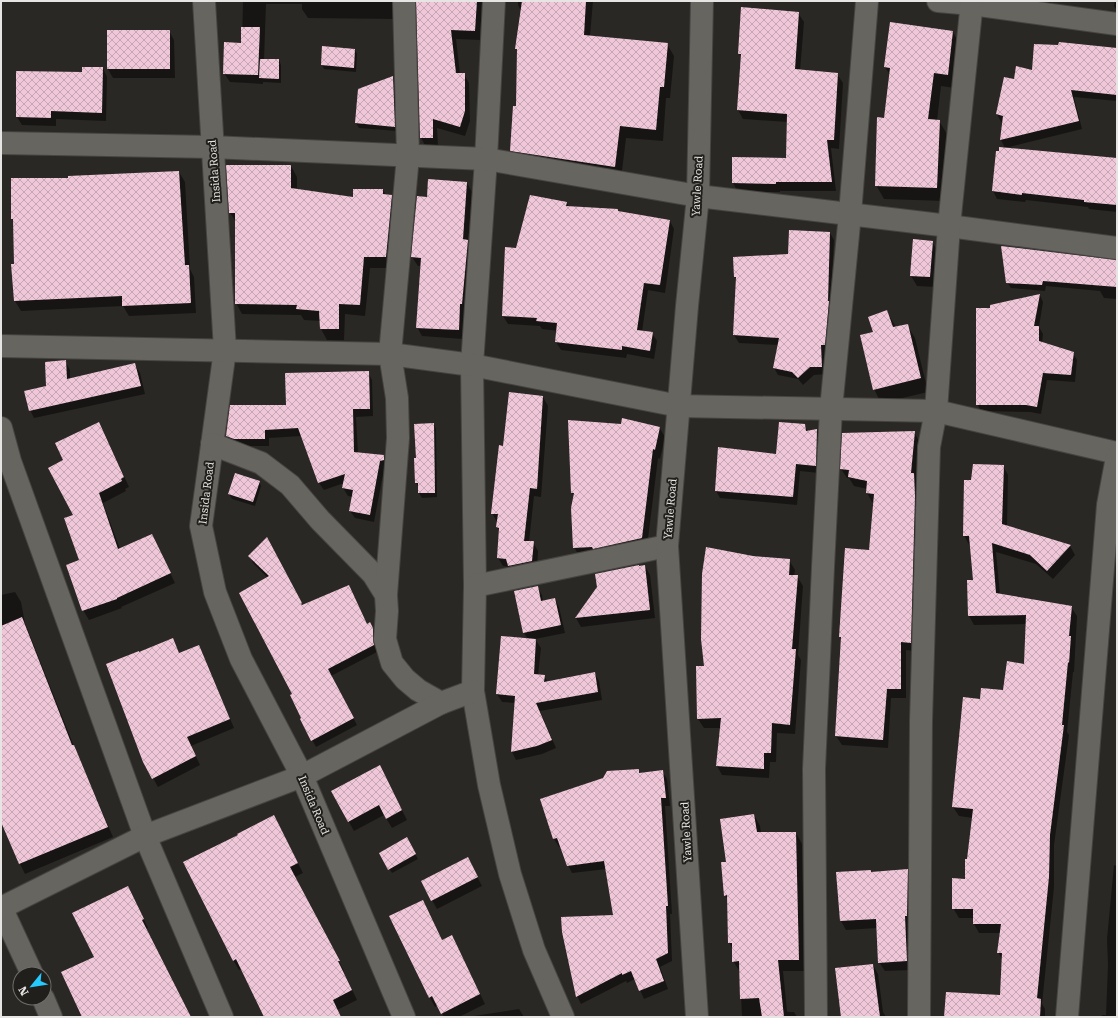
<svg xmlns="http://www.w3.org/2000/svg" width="1118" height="1018" font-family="'Roboto Serif',serif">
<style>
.shadow{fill:#0007}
.building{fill:url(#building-cross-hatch)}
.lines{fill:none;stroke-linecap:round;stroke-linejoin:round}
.minor-casing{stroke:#464440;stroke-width:24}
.minor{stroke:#676560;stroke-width:22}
.labels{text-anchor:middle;stroke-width:4;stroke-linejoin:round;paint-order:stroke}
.street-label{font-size:11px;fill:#e7e5e3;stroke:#211f1b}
</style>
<defs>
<pattern id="building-cross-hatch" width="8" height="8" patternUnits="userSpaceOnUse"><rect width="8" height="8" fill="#f0c7d8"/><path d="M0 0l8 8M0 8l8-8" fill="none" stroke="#c5a6b3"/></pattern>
</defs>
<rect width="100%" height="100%" fill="#2a2824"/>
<!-- shadow -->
<g class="shadow">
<path d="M232,1h169l-5,18 -88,-1 -6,-9v-5h-36l-2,56h15l2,5v18l-18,-1v2l-33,-2 -6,-9 18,-29 1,-43z"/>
<path d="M418,1h64l-2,39 -24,-1 4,35h4l5,9 1,38 -5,15 -28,-8 1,19h-12l-5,-9z"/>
<path d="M518,1h75l-3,35 77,8 7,12 -4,42h-4l-3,43 -37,-3 -5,41 -103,-17 -7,-12 6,-42 1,-57 -2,-3 5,-37 -3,-6z"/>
<path d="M1015,1h36l-1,5z"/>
<path d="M1115,1h2v10l-3,-5z"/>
<path d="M798,13l6,9 -4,49 37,3 6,9 -4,66 -8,-1 5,43h-56v1h-42l-5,-9 54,-24 1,-37 -45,-3 -5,-9 4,-51 -3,-5z"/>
<path d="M169,31l5,9 1,38h-62l-5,-9z"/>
<path d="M953,32l7,13 -5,43 -14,-2 -4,35h2l8,13 -2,67 -61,-2 -8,-14 14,-110 -5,-8z"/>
<path d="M1117,49v52l-43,-4 8,32 -77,19 -4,-8 2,-18h-2l-4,-8 17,-34 19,-9z"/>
<path d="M355,50l2,4 -1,18 -32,-3 -2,-4z"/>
<path d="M103,68l4,9 -1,44 -50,-2v7l-34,-1 -5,-8 66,-44z"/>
<path d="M393,77l2,4 2,50 -38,-3 -3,-5 3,-34z"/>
<path d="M996,152l121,7v53l-28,-3 -1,-2 -62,-7 -1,2 -28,-3 -4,-8z"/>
<path d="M291,166l6,11v13l57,8 29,-8 3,5 5,1 7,11 -6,61h-22l-5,48 -20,-2 -1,26h-17l-6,-11v-8l-17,-1 -3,-5 -59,-1 -6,-11v-81l-6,-9z"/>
<path d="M179,172l6,10 5,87 4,8 2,36 -67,3 -6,-10 -102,5 -6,-10 -1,-79 -2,-3 57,-40z"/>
<path d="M467,183l5,9 -4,51 4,7 -9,89 -41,-3 -5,-9 5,-61h-4l-6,-9 6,-60 10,1z"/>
<path d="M567,203l2,4 49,5 52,9 4,8 -9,64 -17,-3 -6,42 10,1 5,8 -3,18 -27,-5 -1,4 -65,-8 -5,-8 2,-11 -16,-2 -2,-3 -32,-2 -5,-8 14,-67z"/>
<path d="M830,233l4,7 -6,112h-3l1,22 -12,1 -11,10 -5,-6 -20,-4 -4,-7 5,-23 -40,-2 -5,-8 3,-54 -2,-4 54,-22z"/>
<path d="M932,242l6,9 -3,36 -18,-1 -6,-10z"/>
<path d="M1117,261v38l-13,-1 -4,-7 -54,-5 -1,5 -34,-3 -4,-6z"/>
<path d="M1040,295l3,7 -4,25 4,7 -1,9 31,10 4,7 -2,22 -28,-2 -6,34 -11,-2 -49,-1 -4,-7 14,-94z"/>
<path d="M887,312l9,15 11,-2 8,13 13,54 -47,11 -7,-14v-57z"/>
<path d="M65,361l5,9v9l65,-14 5,8 5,21 -111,24 -4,-8z"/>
<path d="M368,372l4,8 1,36 -17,1 2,36 26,3 4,8v3l-4,2 -10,53 -19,-4 -5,-7 3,-14 -5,-1 -5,-8 1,-5 -20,7 -5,-7 -18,-47 -32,2v8h-30l-8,-3 -4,-7 61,-30z"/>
<path d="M543,397l5,9 -7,91 -7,-1 -5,46h4l5,9 -1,19 -23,4 -5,-7 -6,-1 -5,-8 2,-26 -3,-5v-5l-5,-9 12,-66z"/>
<path d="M434,424l2,5 1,68 -15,1 -3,-5v-6l-3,-4z"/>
<path d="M804,425l4,6 9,-1 4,8 -2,35 -19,-2 -3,34 -77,-7 -4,-7 61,-36z"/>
<path d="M659,427l6,10 -5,22 -2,-1 -11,89 -68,9 -5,-9v-50l-2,-4z"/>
<path d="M914,432l5,9 -3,37 3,5 -4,168 -9,-1v48h-15l-3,50 -46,-3 -6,-9 6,-95 -2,-4 30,-86 4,-49h-2l-5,-9v-4l-13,-3 -5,-8h-2l-6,-9z"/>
<path d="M104,433l25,54 -4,2 1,2 -23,12 17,46 32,-14 23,48 -54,24 1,1 -33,12 -6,-10 -3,-49 -15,-101z"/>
<path d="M1003,466l5,9 -1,52 63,19 5,9 -22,24 -17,-15 -40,-12 4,43 71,12 6,9 -3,56h-1l-6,60 2,3 -15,110v42l-12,117 3,5v8h-100l56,-21 2,-35 -5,-9 2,-19h-21l-5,-9v-6h-15l-6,-10 13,-28 7,-62 -14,-2 -6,-9 28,-106 23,-10 21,-26 2,-41 -53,1 -5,-9 5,-35 -3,-36h-2l-5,-10 8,-54z"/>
<path d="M259,482l2,4 -6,20 -23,-7 -3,-5z"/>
<path d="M271,545l32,61 64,19 3,-1 6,11 1,17 -46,24 26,49 -41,22 -15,-28 2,-1 -9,-24 -26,-116 -15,-15 -3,-7z"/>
<path d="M753,557l36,3 6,10 -1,6h3l6,10 -5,69 3,5 -6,74 -18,-1 -1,29h-6l-1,16 -47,-3 -5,-9 4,-38h-17l-6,-9 7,-52z"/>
<path d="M645,566l5,9 5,43 -74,9 -5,-9 22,-31 41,-20z"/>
<path d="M537,587l5,8 1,6 12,-2 4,8 6,26 -30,6 6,9 -3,28h6l4,6 46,-9 5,8 3,19 -62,11 16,37 -14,6 -26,6 -4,-8 3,-49 -13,-1 -5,-8 4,-57 27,2 -4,-6z"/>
<path d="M15,592l6,10 4,21 50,126 38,88 -88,37 -5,-10 -19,-45v-224z"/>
<path d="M173,640l7,14 19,-7 4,8 31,73 -43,18 9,19 -42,22 -5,-9z"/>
<path d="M638,770l2,3 22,-2 5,8 3,27h-5l7,108h-2l2,47 -12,6 8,22 -24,10 -9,-20 -8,4 -1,-2 -45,23 -4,-8 37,-80 -7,-47 -35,4 -4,-8 -7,-19 -2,1 -5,-8 -13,-40z"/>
<path d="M385,776l22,44 -15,8 -8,-13 -30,16 -22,-39z"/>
<path d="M754,815l6,11 1,7h35l6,11 2,127h-21l4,40 1,1h6l3,5h-55l-2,-45 -7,-11v-11l-4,-8 -1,-42 -3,-5 2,-32z"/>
<path d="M279,826l24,47 -8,4 49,94h-1l14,29 -20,10 4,7h-76l-23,-48 -3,1 -6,-10z"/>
<path d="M407,839l11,20 -26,14 -12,-20z"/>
<path d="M1114,865l3,1v151h-16l1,-2h4l2,-50 -1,-26z"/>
<path d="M472,867l10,19 -45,23 -5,-9z"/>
<path d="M907,870l5,9v91l-27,1 -6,-9 -2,-34 -31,2 -5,-9 -4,-48 33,-2 2,2z"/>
<path d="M128,887l20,41 -2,1 44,88h-106l11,-60z"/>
<path d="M390,917l52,24 10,-5 33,68 -26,13h-15l-6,-12 -3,2 -5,-9z"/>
<path d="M873,965l5,9 5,38 3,5h-44z"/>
<path d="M519,1009l5,8h-57z"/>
</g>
<!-- building -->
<g class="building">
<path d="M416,1h61l-2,30 -24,-1 5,43h9v38l-5,16 -27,-8v19h-13z"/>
<path d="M522,1h64l-2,34 84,8 -4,44h-4l-4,43 -36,-4 -5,41 -105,-16 3,-45h3l1,-57h-2z"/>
<path d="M741,7l58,5 -4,57 43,4 -4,67h-7l5,42h-56v2l-44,-1v-26l54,1 1,-44 -50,-4 4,-56h-3z"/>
<path d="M890,22l63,9 -5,44 -14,-2 -6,46 12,1 -3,68 -62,-2 2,-69 7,1 6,-50 -6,-1z"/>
<path d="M241,27h19l-2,48 -35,-1 1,-32 17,1z"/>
<rect x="107" y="30" width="63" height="39"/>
<path d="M1059,42l58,6v47l-46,-5 8,31 -79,19 3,-24 -7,-2 8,-37 10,2 2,-13 16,4 2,-26 24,1z"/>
<path d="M322,46l33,3 -1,19 -33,-3z"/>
<path d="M260,59h19v20l-20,-1z"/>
<path d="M82,67h21l-1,46 -51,-2v7l-35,-1v-46l66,1z"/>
<path d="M393,76l2,51 -40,-4 3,-34z"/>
<path d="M999,147l118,11v47l-33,-3v-2l-62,-7v2l-30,-4 4,-40h3z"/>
<path d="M226,165h65v23l62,9v-8h30v5l9,1 -6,62h-22l-4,48 -21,-1v25h-19l-1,-18 -23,-2 1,-4 -62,-1v-91h-6z"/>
<path d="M179,171l6,94h4l2,38 -69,3v-10l-108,5 -3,-37h3l-1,-45h-2v-41h57v-2z"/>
<path d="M428,179l39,3 -4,57 5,1 -6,64h-2l-1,26 -43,-2 5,-70 -10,-1 6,-61 10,1z"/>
<path d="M530,195l37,7 -1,4 52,3v2l52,9 -10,65 -16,-2 -7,47 16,2 -3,19 -28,-5v4l-67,-8 2,-19 -21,-2 1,-3 -35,-2 3,-69 11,1z"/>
<path d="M789,230l41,2 -2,69h1l-4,44h-4l1,22h-12l-12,11 -6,-6 -19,-4 6,-30 -46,-3 3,-58h-2l-1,-20 55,-3z"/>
<path d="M913,239l20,2 -3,36 -20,-1z"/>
<path d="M1001,246l116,14v27l-74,-6 -1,4 -36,-2z"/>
<path d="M1040,294l-6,32h5v15l35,11 -3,23 -28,-2 -6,34 -11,-2h-50v-97h14v-3z"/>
<path d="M887,310l6,17 15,-3 13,54 -48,12 -13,-55 13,-3 -5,-15z"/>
<path d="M66,360l1,19 68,-16 6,23 -112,25 -5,-20 22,-5 -1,-24z"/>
<path d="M369,371l1,38h-17l1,43 30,3v5l-4,1 -10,54 -21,-4 4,-21 -11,-2 3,-14 -27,9 -20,-55 -33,2v9h-31l-8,-3 4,-31h56l-1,-32z"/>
<path d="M509,392l34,4 -6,93 -7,-1 -6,53h10l-2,20 -24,5 -2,-7 -9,-1 2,-30 -3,-1 2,-13h-7l8,-69 4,1z"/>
<path d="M622,418l38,9 -5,23 -2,-1 -11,89 -49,11 -1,-2 -19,1 -2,-40 3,-15h-3l-3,-73 53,4z"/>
<path d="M99,422l25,55 -3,2 1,2 -23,12 19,56 34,-15 19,39 -54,25v1l-35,12 -16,-46 13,-5 -15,-42 9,-3 -25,-47 15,-8 -8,-17z"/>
<path d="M779,422l26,2 1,7 11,-2 -1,37 -20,-2 -3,33 -78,-6 3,-44 58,7z"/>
<path d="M434,423l1,70h-17v-10h-3l-1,-25h2l-2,-34z"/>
<path d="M915,431l-4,42h3l1,23 -4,147 -10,-1v47h-14l-4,51 -48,-4 6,-99h-2l6,-89 24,2 5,-56 -8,-1 1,-12 -19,-4 1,-7 -9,-1 2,-36z"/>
<path d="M973,464l31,1 -2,59 69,21 -24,26 -17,-16 -38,-12 4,50 76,13 -3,30h2l-2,27 -1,-1 -6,63h2l-14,110 -1,42 -12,121 4,1 -1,18h-96l2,-25 54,3 2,-42h-5l4,-29h-28v-15h-21v-31l13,1v-20h2l6,-50 -21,-2 11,-110 17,2 1,-11 22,2 4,-29 17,3 2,-49 -58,1 -1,-36h6l-4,-44h-6l1,-56h7z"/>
<path d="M235,473l25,8 -7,21 -25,-8z"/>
<path d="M267,537l35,66 -1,1 1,1 47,-20 18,39 3,-2 3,6v10l1,7 -46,24 26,49 -43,23 -11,-22 1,-1 -11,-23 2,-1 -53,-101 30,-17 -21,-20z"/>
<path d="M706,547l47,9 37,3 -1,16h9l-6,74h4l-6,76 -18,-2 -1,30h-7v16l-48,-3 5,-48 -24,1 -1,-53h8l-3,-27 1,-65z"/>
<path d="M639,565v1l6,-1 5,45 -75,8 22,-31 -2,-13z"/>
<path d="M538,586l3,15 14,-3 6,27 -38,8 -9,-42z"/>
<path d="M22,617l50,128h2l34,82 -89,37 -18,-42v-196z"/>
<path d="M501,636l35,3 -2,35 11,1 -1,7 51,-10 3,20 -62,11 16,37 -15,6 -26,6 4,-56 -19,-2z"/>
<path d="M173,638l6,15 20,-8 31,74 -43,18 9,19 -44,23 -9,-17 -37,-98 33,-13v1z"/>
<path d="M380,765l22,45 -16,9 -7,-14 -31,17 -17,-31z"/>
<path d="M639,769v4l24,-3 3,28h-5l7,108h-2l2,47 -12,6 8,22 -25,10 -8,-20 -9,4v-2l-46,24 -14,-65 -1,-15 52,-2 -9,-54 -37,5 -10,-28 -4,1 -13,-40 63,-21 4,-7z"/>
<path d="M754,814l3,18h39l3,128h-21l6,57h-22l-3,-19 -19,1 -1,-38 -7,1v-19h-4l-1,-48 -3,1 -3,-34h5l-6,-43z"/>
<path d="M274,815l24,48 -8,4 50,94h-2l14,29 -19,10 8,17h-77l-28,-58 -3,2 -50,-99 55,-27 -1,-1z"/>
<path d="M407,837l9,17 -28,16 -9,-17z"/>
<path d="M468,857l10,20 -47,24 -10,-20z"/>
<path d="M908,869l-1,47h-2l2,45 -29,2 -2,-44 -36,2 -4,-49 35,-2v2z"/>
<path d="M128,886l16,33 -2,1 49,97h-109l-21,-45 33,-15 -22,-44z"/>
<path d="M423,900l19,40 10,-5 28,59 -39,20 -9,-18 -3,2 -40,-82z"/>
<path d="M873,964l7,53h-39l-6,-49z"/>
</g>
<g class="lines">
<defs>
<g id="minor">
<path d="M204,1l21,349 -24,176 14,66 26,67 61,117 102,241"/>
<path d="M494,1l-8,158 -14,206 3,221 -2,105 16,94 21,89 24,76 29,67"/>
<path d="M938,1l34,3 145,20"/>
<path d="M1,143l211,4 274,12 212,37 251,30 168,22"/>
<path d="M1,346l389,8 82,11 207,41 257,5 181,42"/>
<path d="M1,428l9,33 135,375 77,181"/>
<path d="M212,444l49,19 29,22 30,35 53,54 13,21 1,16 -2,28 7,24 13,16 13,11 23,13"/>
<path d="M475,586l192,-40"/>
<path d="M386,595l12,-157 -1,-40 -7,-44 18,-198 -4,-155"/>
<path d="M1,907l31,67"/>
<path d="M1,908l144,-72 157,-60 139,-73 32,-12"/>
<path d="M43,998l8,19"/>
<path d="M697,1017l-30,-471 20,-240 11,-110 4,-195"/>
<path d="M816,1017l-2,-248 9,-202 8,-158 19,-195 17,-213"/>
<path d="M919,1017l2,-296 8,-274 7,-36 13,-185 23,-225"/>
<path d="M1067,1017l41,-512 9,-48"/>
</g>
</defs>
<!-- minor casing -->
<use href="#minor" class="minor-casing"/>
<!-- minor -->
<use href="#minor" class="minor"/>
</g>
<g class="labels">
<!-- street labels -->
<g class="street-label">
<text transform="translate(214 171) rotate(-94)" y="4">Insida Road</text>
<text transform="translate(697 186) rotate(-87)" y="4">Yawle Road</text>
<text transform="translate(206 493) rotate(-83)" y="4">Insida Road</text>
<text transform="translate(670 509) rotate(-85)" y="4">Yawle Road</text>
<text transform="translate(314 805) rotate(67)" y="4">Insida Road</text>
<text transform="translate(686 832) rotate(-93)" y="4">Yawle Road</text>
</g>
</g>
<!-- border -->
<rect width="1118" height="1018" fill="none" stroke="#e7e5e3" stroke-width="4"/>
<!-- north arrow -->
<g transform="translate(32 986) rotate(240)"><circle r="19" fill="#211f1b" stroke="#706e6b"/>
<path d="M0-3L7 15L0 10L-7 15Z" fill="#25c9fe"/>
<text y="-6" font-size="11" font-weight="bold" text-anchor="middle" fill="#e7e5e3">N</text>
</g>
</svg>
